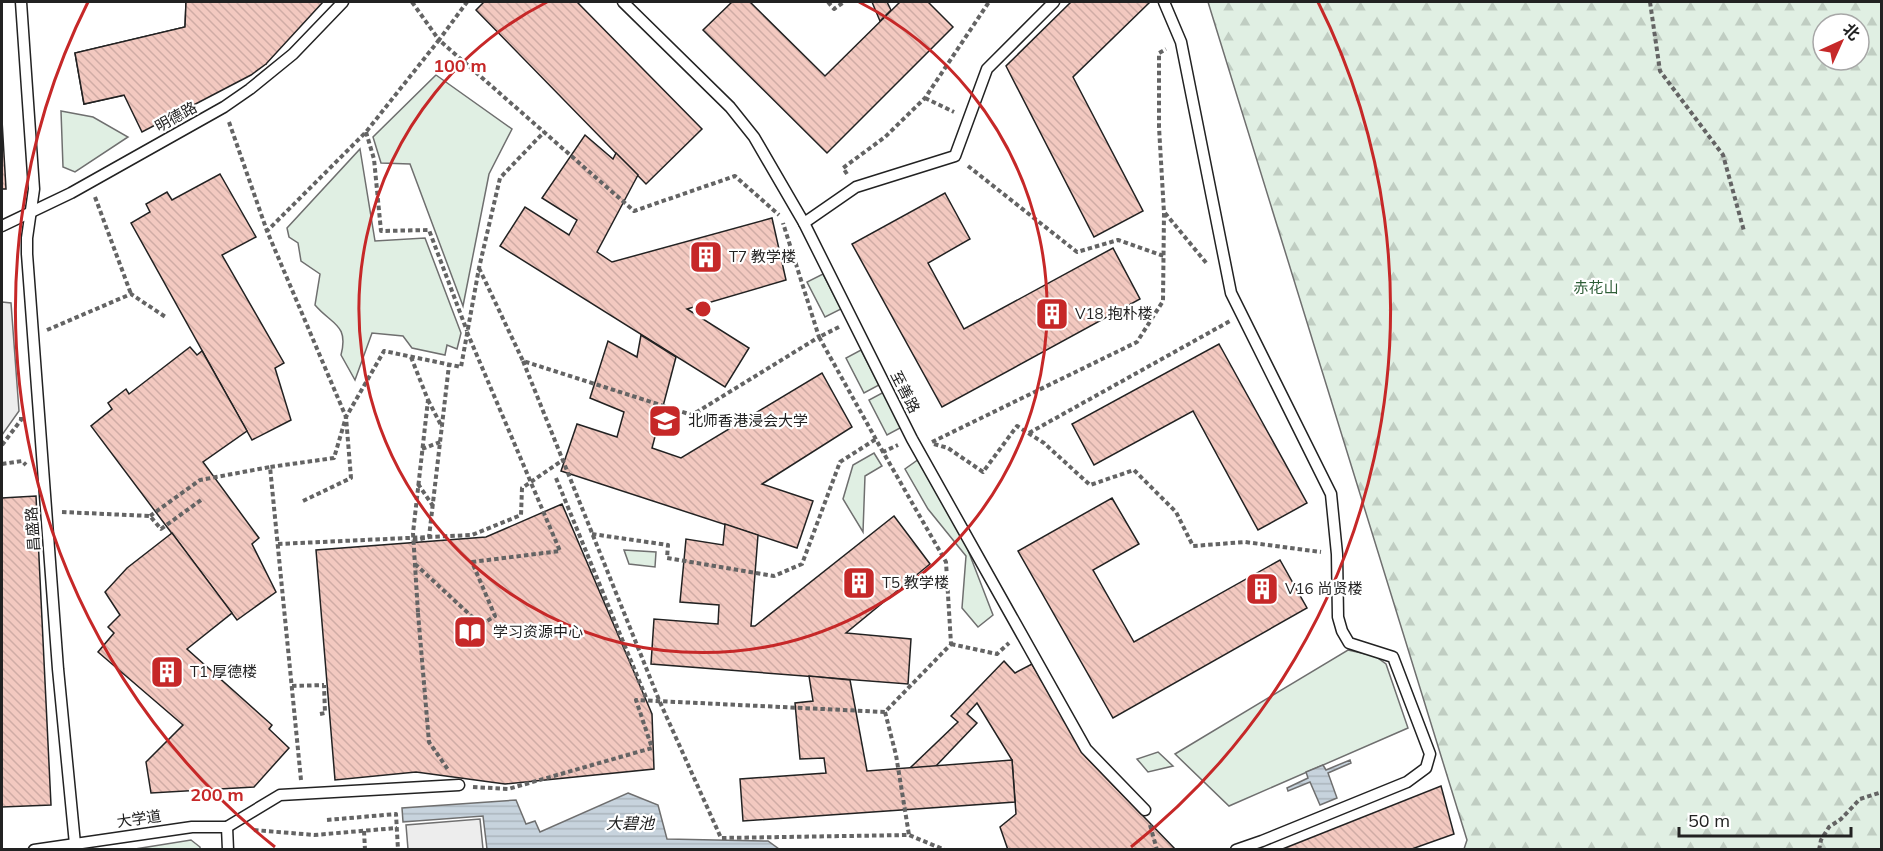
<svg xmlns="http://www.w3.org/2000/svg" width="1883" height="851" font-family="Mulish,'Noto Sans SC',sans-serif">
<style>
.green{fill:#e0efe3;stroke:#6f6f6f;stroke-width:1.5}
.forest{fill:url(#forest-firs);stroke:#6f6f6f;stroke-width:1.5;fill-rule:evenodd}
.parking{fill:#ededed;stroke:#6f6f6f;stroke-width:1.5}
.water{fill:url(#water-rules);stroke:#6f6f6f;stroke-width:1.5}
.building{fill:url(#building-back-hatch);stroke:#222;stroke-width:1.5}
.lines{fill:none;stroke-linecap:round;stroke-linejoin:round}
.service-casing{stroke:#222;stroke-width:13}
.path{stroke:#646464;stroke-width:4;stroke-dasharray:4.5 3;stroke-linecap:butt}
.service{stroke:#fff;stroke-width:10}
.path-bridge{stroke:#646464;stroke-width:4;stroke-dasharray:4.5 3;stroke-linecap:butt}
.ring{fill:none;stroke:#c62828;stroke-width:3}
.labels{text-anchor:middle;stroke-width:4.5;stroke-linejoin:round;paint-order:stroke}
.street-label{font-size:15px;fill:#222;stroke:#fff}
.poi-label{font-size:15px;fill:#222;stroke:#fff;text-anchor:start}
.park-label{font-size:15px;fill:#2f5e38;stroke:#fff}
.water-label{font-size:16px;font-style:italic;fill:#222;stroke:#fff}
.centre{fill:#c62828;stroke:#fff;stroke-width:3}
.ring-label{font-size:18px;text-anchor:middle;font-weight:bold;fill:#c62828;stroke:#fff;stroke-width:4.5;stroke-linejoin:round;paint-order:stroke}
</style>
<defs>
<pattern id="forest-firs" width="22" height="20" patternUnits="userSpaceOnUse" patternTransform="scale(1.5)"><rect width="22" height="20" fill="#e0efe3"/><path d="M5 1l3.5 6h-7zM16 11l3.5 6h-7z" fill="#c0cdc2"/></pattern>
<pattern id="water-rules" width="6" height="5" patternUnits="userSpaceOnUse" patternTransform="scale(1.5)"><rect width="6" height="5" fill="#c7d3dd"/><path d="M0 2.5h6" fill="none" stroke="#abb5bd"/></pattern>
<pattern id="building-back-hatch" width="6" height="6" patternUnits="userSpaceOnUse" patternTransform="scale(1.5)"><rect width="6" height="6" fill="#f3c9c0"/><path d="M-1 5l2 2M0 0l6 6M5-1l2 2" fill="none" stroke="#d0aca5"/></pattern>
</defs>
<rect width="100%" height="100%" fill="#fff"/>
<!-- green -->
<g class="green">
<path d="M436,75l76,54 -23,45 -26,132 -53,-142 -29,-1 -8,-26z"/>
<path d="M61,111l32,6 35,20 -53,35 -12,-5z"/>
<path d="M360,149l15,92 50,-3 36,95 -4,16 -10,-4 -2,10 -33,-7 -9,-12 -31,-3 -17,47 -14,-25c8,-31 -9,-30 -26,-50l5,-31 -19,-13 -3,-18 -9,-6 -2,-9z"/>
<path d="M823,274l18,35 -16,8 -18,-35z"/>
<path d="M861,350l18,35 -15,8 -18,-35z"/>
<path d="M884,392l18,35 -15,8 -18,-35z"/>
<path d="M874,453l8,13 -17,10 -2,56 -20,-33 10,-34z"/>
<path d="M919,459l47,86 27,70 -15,12 -16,-19 4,-52 -38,-47 -23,-40z"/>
<path d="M624,550l32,2 -1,15 -26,-3z"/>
<path d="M1348,650l27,6 11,8 22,64 -179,78 -54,-52z"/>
<path d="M1158,752l15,14 -25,6 -11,-13z"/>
<path d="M191,840l9,7v2h-65z"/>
</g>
<!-- forest -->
<path class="forest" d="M1208,2h673v847h-417l3,-9zM1823,24h36v36h-36z"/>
<!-- parking -->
<g class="parking">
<path d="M2,302l9,1 8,108 -17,24z"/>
<path d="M480,819l3,30h-75l-2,-24z"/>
</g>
<!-- water -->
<g class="water">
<path d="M1350,760l1,3 -23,10 9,25 -17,7 -10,-23 -22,9 -1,-3 21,-10 -2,-6 17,-7 3,5z"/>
<path d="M628,793l30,12 9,34 101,2 11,8h-292l-4,-33 -80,6 -1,-14 114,-8 10,24 9,-3 5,11z"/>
</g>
<!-- building -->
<g class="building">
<path d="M186,2h67l1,16 12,46 -182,40 -9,-51 110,-26z"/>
<path d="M186,2h137l-57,62 -15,11 -109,57 -18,-37 -40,9 -9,-51 110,-26z"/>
<path d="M484,2h93l125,127 -56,55 -170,-174z"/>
<path d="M732,2h18l75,74 75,-74h28l25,25 -126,126 -124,-123z"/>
<path d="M872,2h15l4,8 -11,11z"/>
<path d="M1071,2h79l-77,75 70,134 -49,26 -88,-171z"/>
<path d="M2,120l4,69h-4z"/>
<path d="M585,135l28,24 3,-6 22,22 -41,77 15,10 160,-44 14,62 -99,29 62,39 -24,39 -225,-141 25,-39 44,28 8,-15 -35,-22z"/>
<path d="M220,174l36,63 -34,18 62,108 -9,5 16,52 -39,20 -121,-217 19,-11 -4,-8 21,-12 5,8z"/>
<path d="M945,193l25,46 -42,24 36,66 149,-81 27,51 -198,108 -90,-163z"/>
<path d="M641,335l35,22 -24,91 29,10 141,-85 30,54 -90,57 51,17 -16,47 -236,-77 16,-47 40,13 7,-25 -34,-14 18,-57 29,16z"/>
<path d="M1219,344l88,159 -49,27 -65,-119 -99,54 -22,-41z"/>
<path d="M190,347l7,8 5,-4 45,80 -44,31 56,76 -7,6 24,48 -39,28 -146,-194 21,-17 -4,-6 18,-14 3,5z"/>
<path d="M36,496l15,309 -49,2v-309z"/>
<path d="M1112,498l27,46 -46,26 41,72 146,-82 27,48 -194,110 -95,-167z"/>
<path d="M562,504l90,210 2,55 -149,15 -89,-12 -81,8 -19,-230 170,-13z"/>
<path d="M894,516l36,48 -84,69 65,6 -3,45 -257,-20 3,-45 64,5 1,-19 -39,-3 6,-63 37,6 2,-21 33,11 -7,91h4z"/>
<path d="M172,533l60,80 -45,36 85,76 -3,4 20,19 -35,39 -103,6 -5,-31 37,-37 -85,-73 16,-19 -6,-6 12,-12 -15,-23 22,-24z"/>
<path d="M1004,661l11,12 17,-9 54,93 90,93h-168l-8,-23 16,-13 -4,-54 -35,-57 -10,11 10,9 -42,44 -25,1 48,-46 -7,-6z"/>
<path d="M809,676l41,4 17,91 145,-11 3,42 -272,19 -3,-42 86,-6 -2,-15 -24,1 -5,-56 18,-2z"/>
<path d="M1441,786l13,48 -45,16h-129z"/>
</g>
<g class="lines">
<defs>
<g id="service">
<path d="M21,2l13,187 -7,49v16l31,415 17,175"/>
<path d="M623,2l107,105 24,30 50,86 108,216 174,310 59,61"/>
<path d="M1164,2l17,40 50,251 100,201 6,60 1,63 4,14 7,12 44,14 37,97 -4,14 -19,14 -145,59 -26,9"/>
<path d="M804,223l52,-36 99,-31 32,-87 67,-67"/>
<path d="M2,226l69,-33 153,-86 26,-18 43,-35 50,-52"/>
<path d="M227,827l53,-32 179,-10"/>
<path d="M34,850l158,-23h35l1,23"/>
</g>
</defs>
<!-- service casing -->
<use href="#service" class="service-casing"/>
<!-- path -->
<g class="path">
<path d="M412,2l27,38 28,-38"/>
<path d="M828,2l6,7 10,-7"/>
<path d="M1650,2l10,69 63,84 21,76"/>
<path d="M925,98l29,14"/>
<path d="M229,122l38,109"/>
<path d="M366,132l8,27 7,72 48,-1 38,101"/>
<path d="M968,166l109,86 41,-12 46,16"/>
<path d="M847,174l-4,-6 42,-31 40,-39 64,-96"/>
<path d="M95,197l36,97"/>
<path d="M1165,213l43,52"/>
<path d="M479,268l44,93 169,54 127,-78 -36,-114"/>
<path d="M839,327l-20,10 64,115"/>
<path d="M47,330l84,-36 36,24"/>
<path d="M523,361l136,339 62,138 188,-3 36,15"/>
<path d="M428,400l14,27"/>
<path d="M1029,433l201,-112"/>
<path d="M932,442l205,-100 26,-41 1,-88 -5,-86v-74l7,-4"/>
<path d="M934,444l14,4 35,24 34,-46 27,17 46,42 44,-15 42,42 17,34 52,-4 76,10"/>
<path d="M2,445l19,-25v-4"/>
<path d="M422,449l18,-7"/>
<path d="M2,464l20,-3 4,4"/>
<path d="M556,478l91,222"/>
<path d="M418,484l15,22"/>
<path d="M303,501l48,-23 -5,-61 -79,-186 99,-99 73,-92 195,171 101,-35 44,39"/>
<path d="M62,512l88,4 11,13 40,-29"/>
<path d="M150,516l50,-36 70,-13"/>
<path d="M592,534l76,11 -1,13 107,18 28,-12 38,-102 36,-23"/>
<path d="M278,544l194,-9 49,-20 1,-27 41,-28"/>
<path d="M418,613l11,129 20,29"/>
<path d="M951,644l46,10 12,-11"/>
<path d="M885,712l11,43 13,80"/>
<path d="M320,714l5,-1 -1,-28"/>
<path d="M301,780l-31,-313 64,-9 12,-41 38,-66 77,16 18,-99 21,-90 44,-46"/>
<path d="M473,787l35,2 144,-41 -16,-48 249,12 66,-68 -5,-82 -63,-110 15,-7"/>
<path d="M327,820l69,-6 2,36"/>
<path d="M1150,825l7,25"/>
<path d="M254,830l60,5 83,-7"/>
<path d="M364,831l1,19"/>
<path d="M1819,850l2,-10 8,-13 12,-8 19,-20 22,-7"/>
</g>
<!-- service -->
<use href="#service" class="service"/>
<!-- path-bridge -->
<g class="path-bridge">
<path d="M411,357l17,43 -15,133 5,80"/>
<path d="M413,541l16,-4 20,-172"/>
<path d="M415,564l66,61 14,-9 -23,-54 88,-11 -93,-219"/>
<path d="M292,686l32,-1"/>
</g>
</g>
<!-- distance rings -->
<g class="ring">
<path d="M859 2A344 344 0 1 1 547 2"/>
<path d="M275 847A687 687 0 0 1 88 2M1318 2A687 687 0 0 1 1131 847"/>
</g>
<!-- icons -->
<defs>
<symbol id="building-square" viewBox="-11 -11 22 22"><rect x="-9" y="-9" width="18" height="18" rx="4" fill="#c62828" stroke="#fff"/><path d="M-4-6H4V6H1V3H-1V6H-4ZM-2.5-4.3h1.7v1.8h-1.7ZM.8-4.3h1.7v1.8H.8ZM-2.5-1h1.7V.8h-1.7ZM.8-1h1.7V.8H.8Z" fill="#fff"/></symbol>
<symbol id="university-square" viewBox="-11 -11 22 22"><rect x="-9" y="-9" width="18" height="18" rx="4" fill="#c62828" stroke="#fff"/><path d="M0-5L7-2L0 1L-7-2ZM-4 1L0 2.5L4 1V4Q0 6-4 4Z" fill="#fff"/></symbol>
<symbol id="library-square" viewBox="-11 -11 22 22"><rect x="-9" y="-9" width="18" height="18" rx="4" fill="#c62828" stroke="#fff"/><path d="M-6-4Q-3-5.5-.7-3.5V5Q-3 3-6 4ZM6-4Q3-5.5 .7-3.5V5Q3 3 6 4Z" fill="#fff"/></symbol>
</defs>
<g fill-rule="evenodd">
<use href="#building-square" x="687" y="238" width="38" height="38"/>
<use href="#building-square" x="1033" y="295" width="38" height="38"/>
<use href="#university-square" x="646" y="402" width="38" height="38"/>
<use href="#building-square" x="840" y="564" width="38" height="38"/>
<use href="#building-square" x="1243" y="570" width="38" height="38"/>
<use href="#library-square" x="451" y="613" width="38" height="38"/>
<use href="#building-square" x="148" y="653" width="38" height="38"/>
</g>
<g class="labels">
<!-- street labels -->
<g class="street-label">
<text transform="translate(176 117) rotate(-29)" y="5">明德路</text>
<text transform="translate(905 392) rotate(63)" y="5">至善路</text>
<text transform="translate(33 529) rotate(-94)" y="5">昌盛路</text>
<text transform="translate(139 819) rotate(-8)" y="5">大学道</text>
</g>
<!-- poi labels -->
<g class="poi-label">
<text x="729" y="262">T7 教学楼</text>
<text x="1075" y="319">V18 抱朴楼</text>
<text x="688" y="426">北师香港浸会大学</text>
<text x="882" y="588">T5 教学楼</text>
<text x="1285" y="594">V16 尚贤楼</text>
<text x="493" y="637">学习资源中心</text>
<text x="190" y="677">T1 厚德楼</text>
</g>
<!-- park labels -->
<g class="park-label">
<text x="1596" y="293">赤花山</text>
</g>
<!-- water labels -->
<g class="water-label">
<text x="630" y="829">大碧池</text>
</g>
</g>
<circle cx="703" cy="309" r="9" class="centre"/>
<g class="ring-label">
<text x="460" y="72">100 m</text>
<text x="217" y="801">200 m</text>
</g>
<!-- border -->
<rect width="1883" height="851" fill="none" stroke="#222222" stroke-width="6"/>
<!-- north arrow -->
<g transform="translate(1841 42) rotate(45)"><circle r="28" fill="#ffffff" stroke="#a7a7a7" stroke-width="1.5"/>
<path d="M0-4.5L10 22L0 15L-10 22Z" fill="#c62828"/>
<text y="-9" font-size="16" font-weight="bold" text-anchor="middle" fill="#222222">北</text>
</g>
<!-- scale -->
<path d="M1679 827v9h172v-9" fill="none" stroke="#222222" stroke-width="3"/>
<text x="1688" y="827" font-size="18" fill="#222222" stroke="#ffffff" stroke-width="4.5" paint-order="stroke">50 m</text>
</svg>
